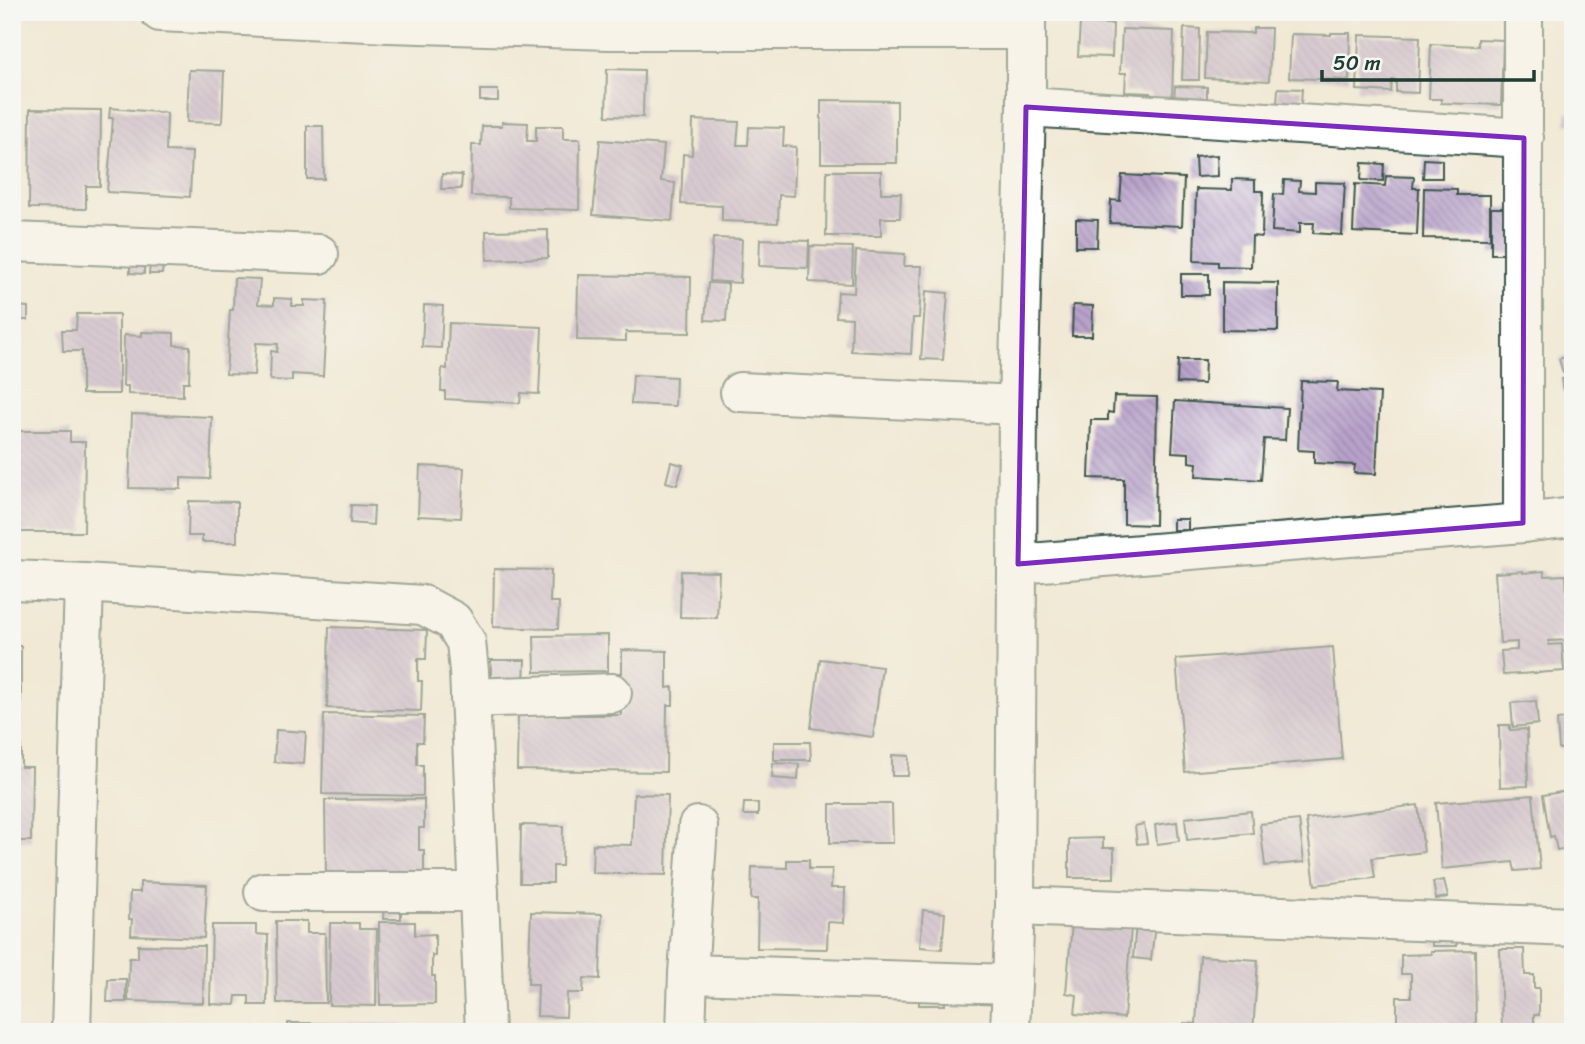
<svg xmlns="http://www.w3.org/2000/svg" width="1585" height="1044" font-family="Sriracha,sans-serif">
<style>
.building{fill:url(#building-back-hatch)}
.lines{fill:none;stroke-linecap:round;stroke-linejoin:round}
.minor-casing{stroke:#3e574c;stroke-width:42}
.minor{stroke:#fff;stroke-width:38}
.marked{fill:none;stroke:#7b2cbf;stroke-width:5;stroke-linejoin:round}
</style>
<defs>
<pattern id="building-back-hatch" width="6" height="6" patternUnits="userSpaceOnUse" patternTransform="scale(1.75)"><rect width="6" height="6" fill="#b9a3cb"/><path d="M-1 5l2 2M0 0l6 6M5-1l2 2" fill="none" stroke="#9686a6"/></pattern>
</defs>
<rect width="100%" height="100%" fill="#f6f6f2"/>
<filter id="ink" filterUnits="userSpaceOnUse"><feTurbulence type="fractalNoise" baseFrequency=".0143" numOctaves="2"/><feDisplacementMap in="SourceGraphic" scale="14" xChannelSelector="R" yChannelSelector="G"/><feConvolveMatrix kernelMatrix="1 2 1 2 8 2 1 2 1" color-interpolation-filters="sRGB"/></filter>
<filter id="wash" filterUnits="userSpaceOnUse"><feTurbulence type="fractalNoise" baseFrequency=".00686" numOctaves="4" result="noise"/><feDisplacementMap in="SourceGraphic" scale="28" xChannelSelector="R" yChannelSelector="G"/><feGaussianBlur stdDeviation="1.57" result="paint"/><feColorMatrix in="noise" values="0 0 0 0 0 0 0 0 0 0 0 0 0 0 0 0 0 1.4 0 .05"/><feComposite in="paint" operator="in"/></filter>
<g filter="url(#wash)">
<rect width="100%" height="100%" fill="#f1e9d5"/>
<g id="blocks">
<!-- building -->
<g class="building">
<path d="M1080,23l33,1 -1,33 -34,-1z"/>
<path d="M1184,28l16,1 -1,51h-17z"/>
<path d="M1253,28h18l-2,53 -64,-3 2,-46 46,1z"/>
<path d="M1122,29l52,2 -2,70 -22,-1v-7l-25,-1 1,-19h-6z"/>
<path d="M1331,33h19l-1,47 -60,-2 2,-44 40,1z"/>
<path d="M1359,35l61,2 -2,56 -22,-1v-12h-4l-1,12 -34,-2z"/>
<path d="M1478,39l25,1 -2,65 -60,-2v-4h-12l2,-55 47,2z"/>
<path d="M607,69l37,1 -1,47 -37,-1z"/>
<path d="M189,70l35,1 -2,52 -35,-1z"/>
<path d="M1175,86l32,1v17l-33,-1z"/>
<path d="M1278,88l24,1 -1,16 -24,-1z"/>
<rect x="480" y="90" width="18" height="11"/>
<path d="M821,100l76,1v62h-76z"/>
<path d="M110,108l57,5 -1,38 26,1 -2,45 -83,-5 6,-74h-4z"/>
<path d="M30,109l71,1 -1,76h-14v23l-57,-1z"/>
<path d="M1566,112l7,1v11h-7z"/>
<path d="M693,120l46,2 -2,23h11l1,-18 35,1 -1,18 13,1 -2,49 -15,-1 -1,28 -56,-2v-15l-41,-2 2,-50 9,1z"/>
<path d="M502,122l26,1 -1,18h9v-15h27v13h17l-1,71 -70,-2v-11l-38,-1 1,-51h9l1,-19h20z"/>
<path d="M307,126h16l1,53h-17z"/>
<path d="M600,140l64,5 -3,36 14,2 -3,38 -79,-6z"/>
<path d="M1217,155l1,21 -22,1 -1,-20z"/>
<path d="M1424,159l18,1v18h-19z"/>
<path d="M1362,163l22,1 -1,17 -22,-1z"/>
<path d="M827,171h54v22h20l-1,25h-19v18h-55z"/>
<path d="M442,174l20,1 -1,14h-20z"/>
<path d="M1122,175l62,3 -2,48 -72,-3 1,-23 9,1z"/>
<path d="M1386,176l28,1 -1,11h6l-2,47 -64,-3 2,-48 30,2z"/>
<path d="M1232,179l23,1v11h8l-1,46 -10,-1 -1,31 -33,-1v-4l-24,-1 2,-72 36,1z"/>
<path d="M1284,180l16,1 -1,10 16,1v-10l30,1 -3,52 -29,-2 1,-10h-14v10l-28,-2 2,-37 9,1z"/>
<path d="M1424,188l33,1v6h33v44l-67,-1z"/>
<rect x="1491" y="208" width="21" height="46"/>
<path d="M1076,219l22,1 -1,27h-21z"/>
<path d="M548,230v28l-61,2 -1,-29z"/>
<path d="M713,238l29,1 -2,44 -30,-2z"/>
<path d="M760,239l49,2 -1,27 -49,-2z"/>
<path d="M810,246l43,1 -1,37 -43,-2z"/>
<path d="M856,251l49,3 -1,12h18l-3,52h-6l-2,36 -60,-3 1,-33 -16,-1 2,-25 16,1z"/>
<path d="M130,264h14v10l-14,-1z"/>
<path d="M150,265l13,1 -1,8h-13z"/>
<rect x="1181" y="274" width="28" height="21"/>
<path d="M578,275l113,2 -1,56 -64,-1v9l-49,-1z"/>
<path d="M234,278l26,1 -2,25 16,1v-7l18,1v7h12v-6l23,1 -4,75 -31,-2v7l-22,-1 1,-29 6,1 1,-8 -22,-1 -2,32 -28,-1 4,-64h3z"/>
<path d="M1222,282l56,1v48l-56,-1z"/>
<path d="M708,283l20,1 -2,37 -21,-1z"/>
<path d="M926,291l22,2 -5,67 -22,-1z"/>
<path d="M424,305l19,1 -2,42 -19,-1z"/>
<path d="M1073,305l20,1 -1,30h-20z"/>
<path d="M12,306l16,1v13h-16z"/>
<path d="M77,314h42v80h-37v-43h-19l-1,-21h14z"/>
<path d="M449,323l93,4 -3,67 -18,-1 -1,10 -75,-4v-8h-4l1,-23 5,1z"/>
<path d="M142,332l32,1v12l16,1 -1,36h-6v14l-55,-2v-8h-5l1,-51 18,1z"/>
<path d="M1571,355l2,15 -10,3 -4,-14z"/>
<path d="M1178,360h27l-1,24 -27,-1z"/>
<path d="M633,375l43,2 -1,29 -44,-2z"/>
<path d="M1573,377v12l-10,2 -2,-12z"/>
<path d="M1301,381l37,1 -1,9 43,2 -4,81 -22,-1 1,-8 -41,-2v-12l-16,-1z"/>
<path d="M1114,396l43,1 -2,128 -31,-1v-45l-35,-1 2,-58h17v-8l5,1z"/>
<path d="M1175,401l112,7 -2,32 -21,-1 -3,41 -65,-4 1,-13 -8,-1v-9l-17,-1z"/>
<path d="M132,414l80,3 -2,62 -29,-1v11l-52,-1z"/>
<path d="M13,431h57v11h15l-1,90h-72z"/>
<path d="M671,462l12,3 -6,20 -11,-3z"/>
<path d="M420,466l44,2 -3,50 -43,-2z"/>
<path d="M189,501l48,1v40h-35v-6h-14z"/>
<path d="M351,505l23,1 -1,19 -23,-2z"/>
<rect x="1173" y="519" width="15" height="11"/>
<path d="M494,569l57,1 -1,32h9l-1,27 -65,-2z"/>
<path d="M681,571l38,1 -2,46 -37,-1z"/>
<path d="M1523,571v2l21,-2 1,5 21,-1 4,65 -21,1v4l13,-1 2,27 -61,4 -2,-24 16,-1v-8l-17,1 -5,-70z"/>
<path d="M329,627l98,3 -1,29h-8v22h4l-1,30 -94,-3z"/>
<path d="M608,635v36l-73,1 -1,-36z"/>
<path d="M12,646h9v121h11l-1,74h-19z"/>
<path d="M1333,647l9,112 -157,13 -9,-113z"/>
<path d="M622,650l45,1v37l6,-1v18h-6l-1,67 -149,-2 1,-55h103v-13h-4v-29h5z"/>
<path d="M820,659l62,8 -9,70 -62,-9z"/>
<path d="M491,660h34l-1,22h-33z"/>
<path d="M1536,701l2,23 -25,3 -2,-24z"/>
<path d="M324,714l100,2 -1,26h-6v23h6v31l-101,-2z"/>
<path d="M1573,718v30l-14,1 -2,-29z"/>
<path d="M1499,725h11v5l17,-1 1,57 -28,1z"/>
<path d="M276,730l30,2 -2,32 -30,-2z"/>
<path d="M774,742h36l1,18h-37z"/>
<path d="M892,755l17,1 -1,20h-16z"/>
<path d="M773,763l26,1 -1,16 -26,-2z"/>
<path d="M1573,790v57l-16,3 -3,-14 -4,1 -7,-42z"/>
<path d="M634,794l34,1 -2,80 -74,-2 1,-29 39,1z"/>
<path d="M1533,795l7,74 -25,2 -2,-9 -71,7 -6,-66z"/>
<path d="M424,799v29h-5v22h5v27l-98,-1 -1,-76z"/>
<path d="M744,803h14v12h-15z"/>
<path d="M830,804h62l1,39h-63z"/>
<path d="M1418,805l6,47 -52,6 3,20 -60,7 -9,-66z"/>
<path d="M1251,811l2,22 -66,7 -2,-22z"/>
<path d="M1299,820l5,42 -39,4 -5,-42z"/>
<path d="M1177,822l2,19 -22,3 -2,-19z"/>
<path d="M1144,824l3,19 -10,1 -2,-18z"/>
<path d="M521,825l42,1 -1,40h-9v17h-33z"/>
<path d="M1103,838v10h11v30h-45v-39z"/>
<path d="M787,860h22v9h23l-1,19h14l-1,35 -16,-1 -1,27 -70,-1 1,-49h-7l1,-32 35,1z"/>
<path d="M1444,880l4,17 -12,2 -3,-17z"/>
<path d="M140,882l67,3 -3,53 -73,-3 1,-16h-3l1,-27h10z"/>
<path d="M384,905l17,1v13h-18z"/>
<path d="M923,910l22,3 -3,36 -22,-2z"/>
<path d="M531,912l71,2 -2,65 -16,-1 -1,15h-16l-1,24 -29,-1 1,-32h-10z"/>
<path d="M276,921h31v12h18l1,70h-49z"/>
<path d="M379,922h36v13l20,-1v22l-3,-1v21h3v28l-55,1z"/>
<path d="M330,923h29v6h18l-1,77 -47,-1z"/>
<path d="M1072,923l59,5 -7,90 -49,-4 2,-19 -11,-2z"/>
<path d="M1136,923l19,1 -4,36 -18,-2z"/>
<path d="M212,925h44v9l12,1 -1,70h-18v-9h-13l-1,9 -25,-1z"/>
<rect x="1432" y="934" width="25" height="12"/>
<path d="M138,945l66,1 -1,57 -75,-2 1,-43h9z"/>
<path d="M1500,949h24l1,26h9v13h5v27h-5v17h-32z"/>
<path d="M1475,950l1,78h-79v-31h14v-23h-10v-19l30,-1v-3z"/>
<path d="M1200,956l58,4 -5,72h-69v-9l12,1z"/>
<path d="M108,979h18v23h-19z"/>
<rect x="919" y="989" width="26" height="16"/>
<path d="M288,1023l114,1v8h-114z"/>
</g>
</g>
</g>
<g filter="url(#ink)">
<use href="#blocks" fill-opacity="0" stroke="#3e574c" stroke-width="2"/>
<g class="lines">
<defs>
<g id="minor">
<path d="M160,12l229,11 220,7h416"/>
<path d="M1523,12v511"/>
<path d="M1026,107l498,31"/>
<path d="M12,242l307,12"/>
<path d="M740,392l278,13"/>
<path d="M1018,564l505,-41 50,-6"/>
<path d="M12,580l72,3 339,22 30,16 13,21 3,29 16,361"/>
<path d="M470,698l142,-5"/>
<path d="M264,892h215"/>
<path d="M1015,906l558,21"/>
<path d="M688,974l324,10"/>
<path d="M71,1032l13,-449"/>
<path d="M686,1032l2,-58 10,-148"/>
<path d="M1010,1032l5,-126 3,-501 8,-298v-95"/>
</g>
</defs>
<!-- minor casing -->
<use href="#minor" class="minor-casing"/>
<!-- minor -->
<use href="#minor" class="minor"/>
</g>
</g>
<!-- marked area -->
<path d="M0 0H1585V1044H0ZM1026,107l498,31 -1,385 -505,41z" fill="#f1e9d5" fill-opacity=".55" fill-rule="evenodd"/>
<path class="marked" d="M1026,107l498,31 -1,385 -505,41z"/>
<!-- margin -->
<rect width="1585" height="1044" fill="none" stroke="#f6f6f2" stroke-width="42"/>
<!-- scale -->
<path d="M1322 70v10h212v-10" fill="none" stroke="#1f3d34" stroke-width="3.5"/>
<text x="1333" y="70" font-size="21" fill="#1f3d34" stroke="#f6f6f2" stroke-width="5" paint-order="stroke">50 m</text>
</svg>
